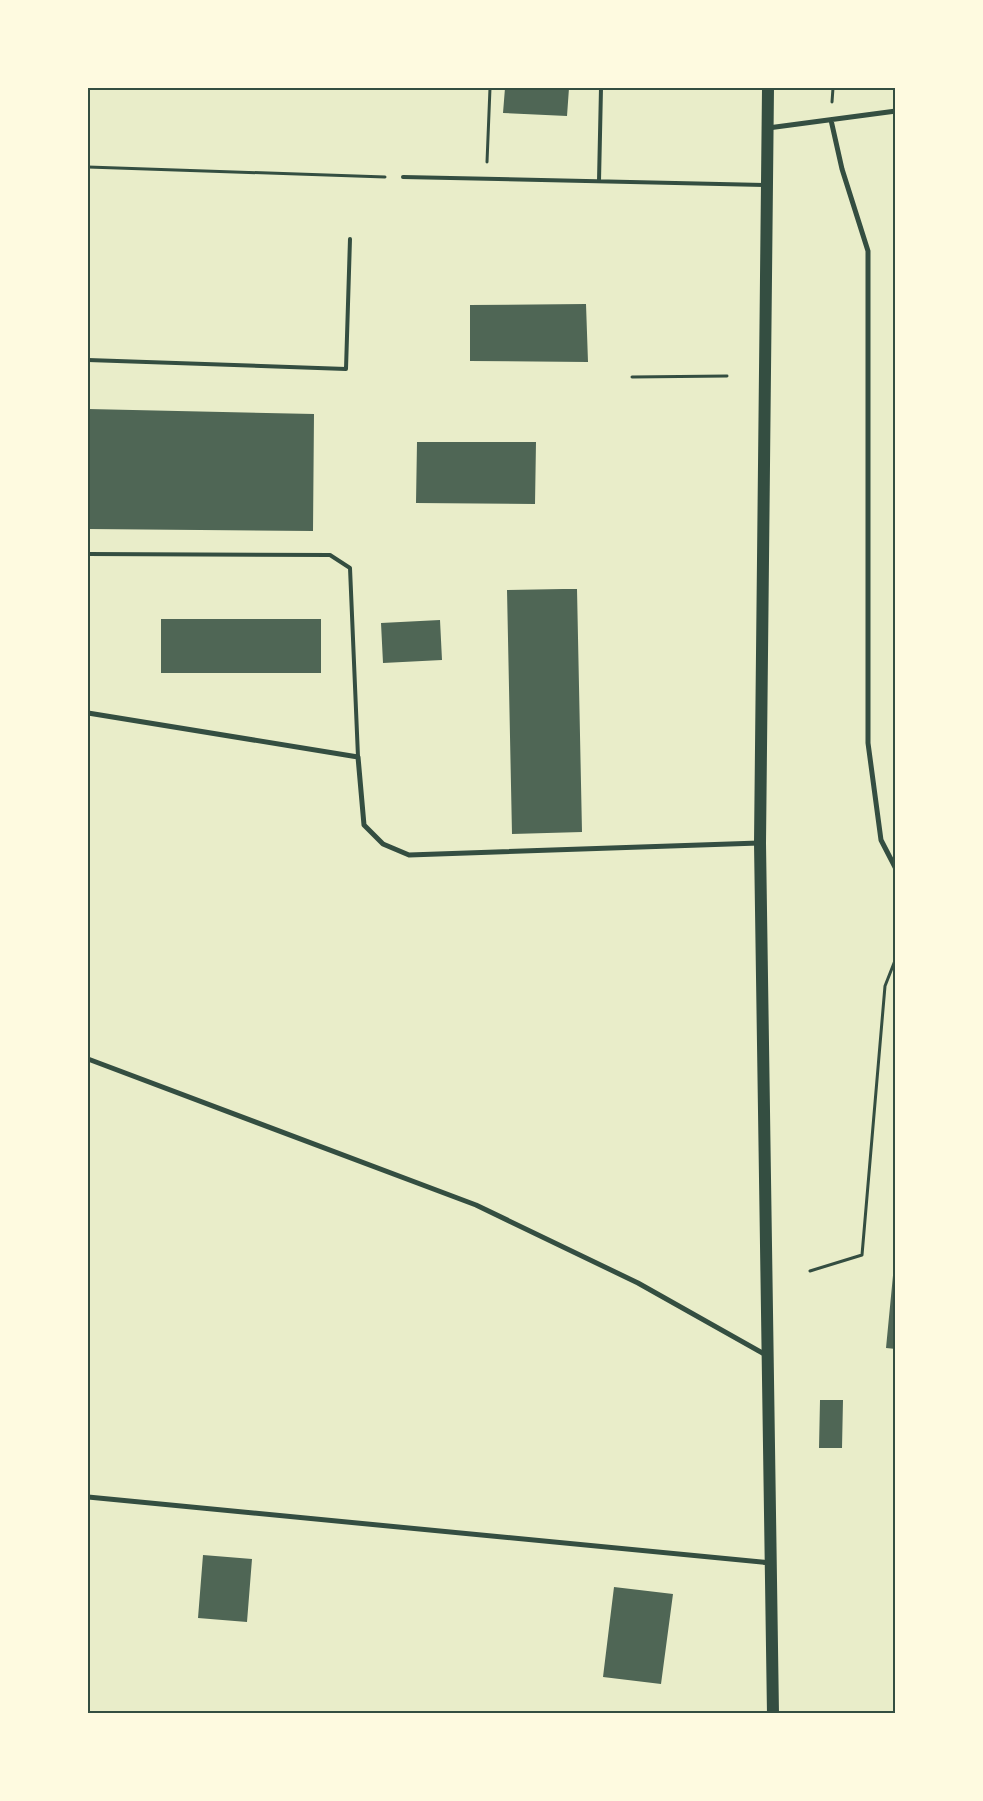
<svg xmlns="http://www.w3.org/2000/svg" width="983" height="1801" font-family="'Noto Sans',sans-serif">
  <style>
    .building { fill: #4f6655 }
    .lines { fill: none; stroke-linecap: round; stroke-linejoin: round }
    .path { stroke: #344e41; stroke-width: 3 }
    .service { stroke: #344e41; stroke-width: 4 }
    .minor { stroke: #344e41; stroke-width: 5 }
    .primary { stroke: #344e41; stroke-width: 12 }
    .neatline { fill: none; stroke: #344e41; stroke-width: 2 }
  </style>
  <rect width="100%" height="100%" fill="#e9edc9"/>
  <!-- building -->
  <path class="building" d="M505 88H569L567 116 503 113Z
    M586 304 588 362 470 361V305Z
    M88 409 314 414 313 531 88 529Z
    M417 442H536L535 504 416 503Z
    M563 589H577L582 832 512 834 507 590Z
    M161 619H321V673H161Z
    M440 620 442 660 383 663 381 623Z
    M894 1265H896V1349L886 1348Z
    M820 1400H843L842 1448H819Z
    M203 1555 252 1559 247 1622 198 1618Z
    M614 1587 673 1594 661 1684 603 1677Z"/>
  <g class="lines">
    <!-- path -->
    <path class="path" d="M832 102 833 88
      M487 162 490 88
      M88 167 385 177
      M632 377 727 376
      M810 1271 862 1255 885 986 896 958"/>
    <!-- service -->
    <path class="service" d="M403 177 765 185
      M599 181 601 88
      M88 360 346 369 350 239
      M88 554 330 555 350 568 358 757"/>
    <!-- minor -->
    <path class="minor" d="M831 120 842 169 868 251V743L881 840 896 869
      M768 128 896 111
      M88 713 358 757 364 825 383 844 409 855 759 843
      M88 1059 476 1205 638 1283 766 1355
      M88 1497 771 1563"/>
    <!-- primary -->
    <path class="primary" d="M768 88 760 843 773 1714"/>
  </g>
  <!-- border -->
  <rect width="983" height="1801" fill="none" stroke="#fefae0" stroke-width="178"/>
  <rect x="89" y="89" width="805" height="1623" class="neatline"/>
</svg>
